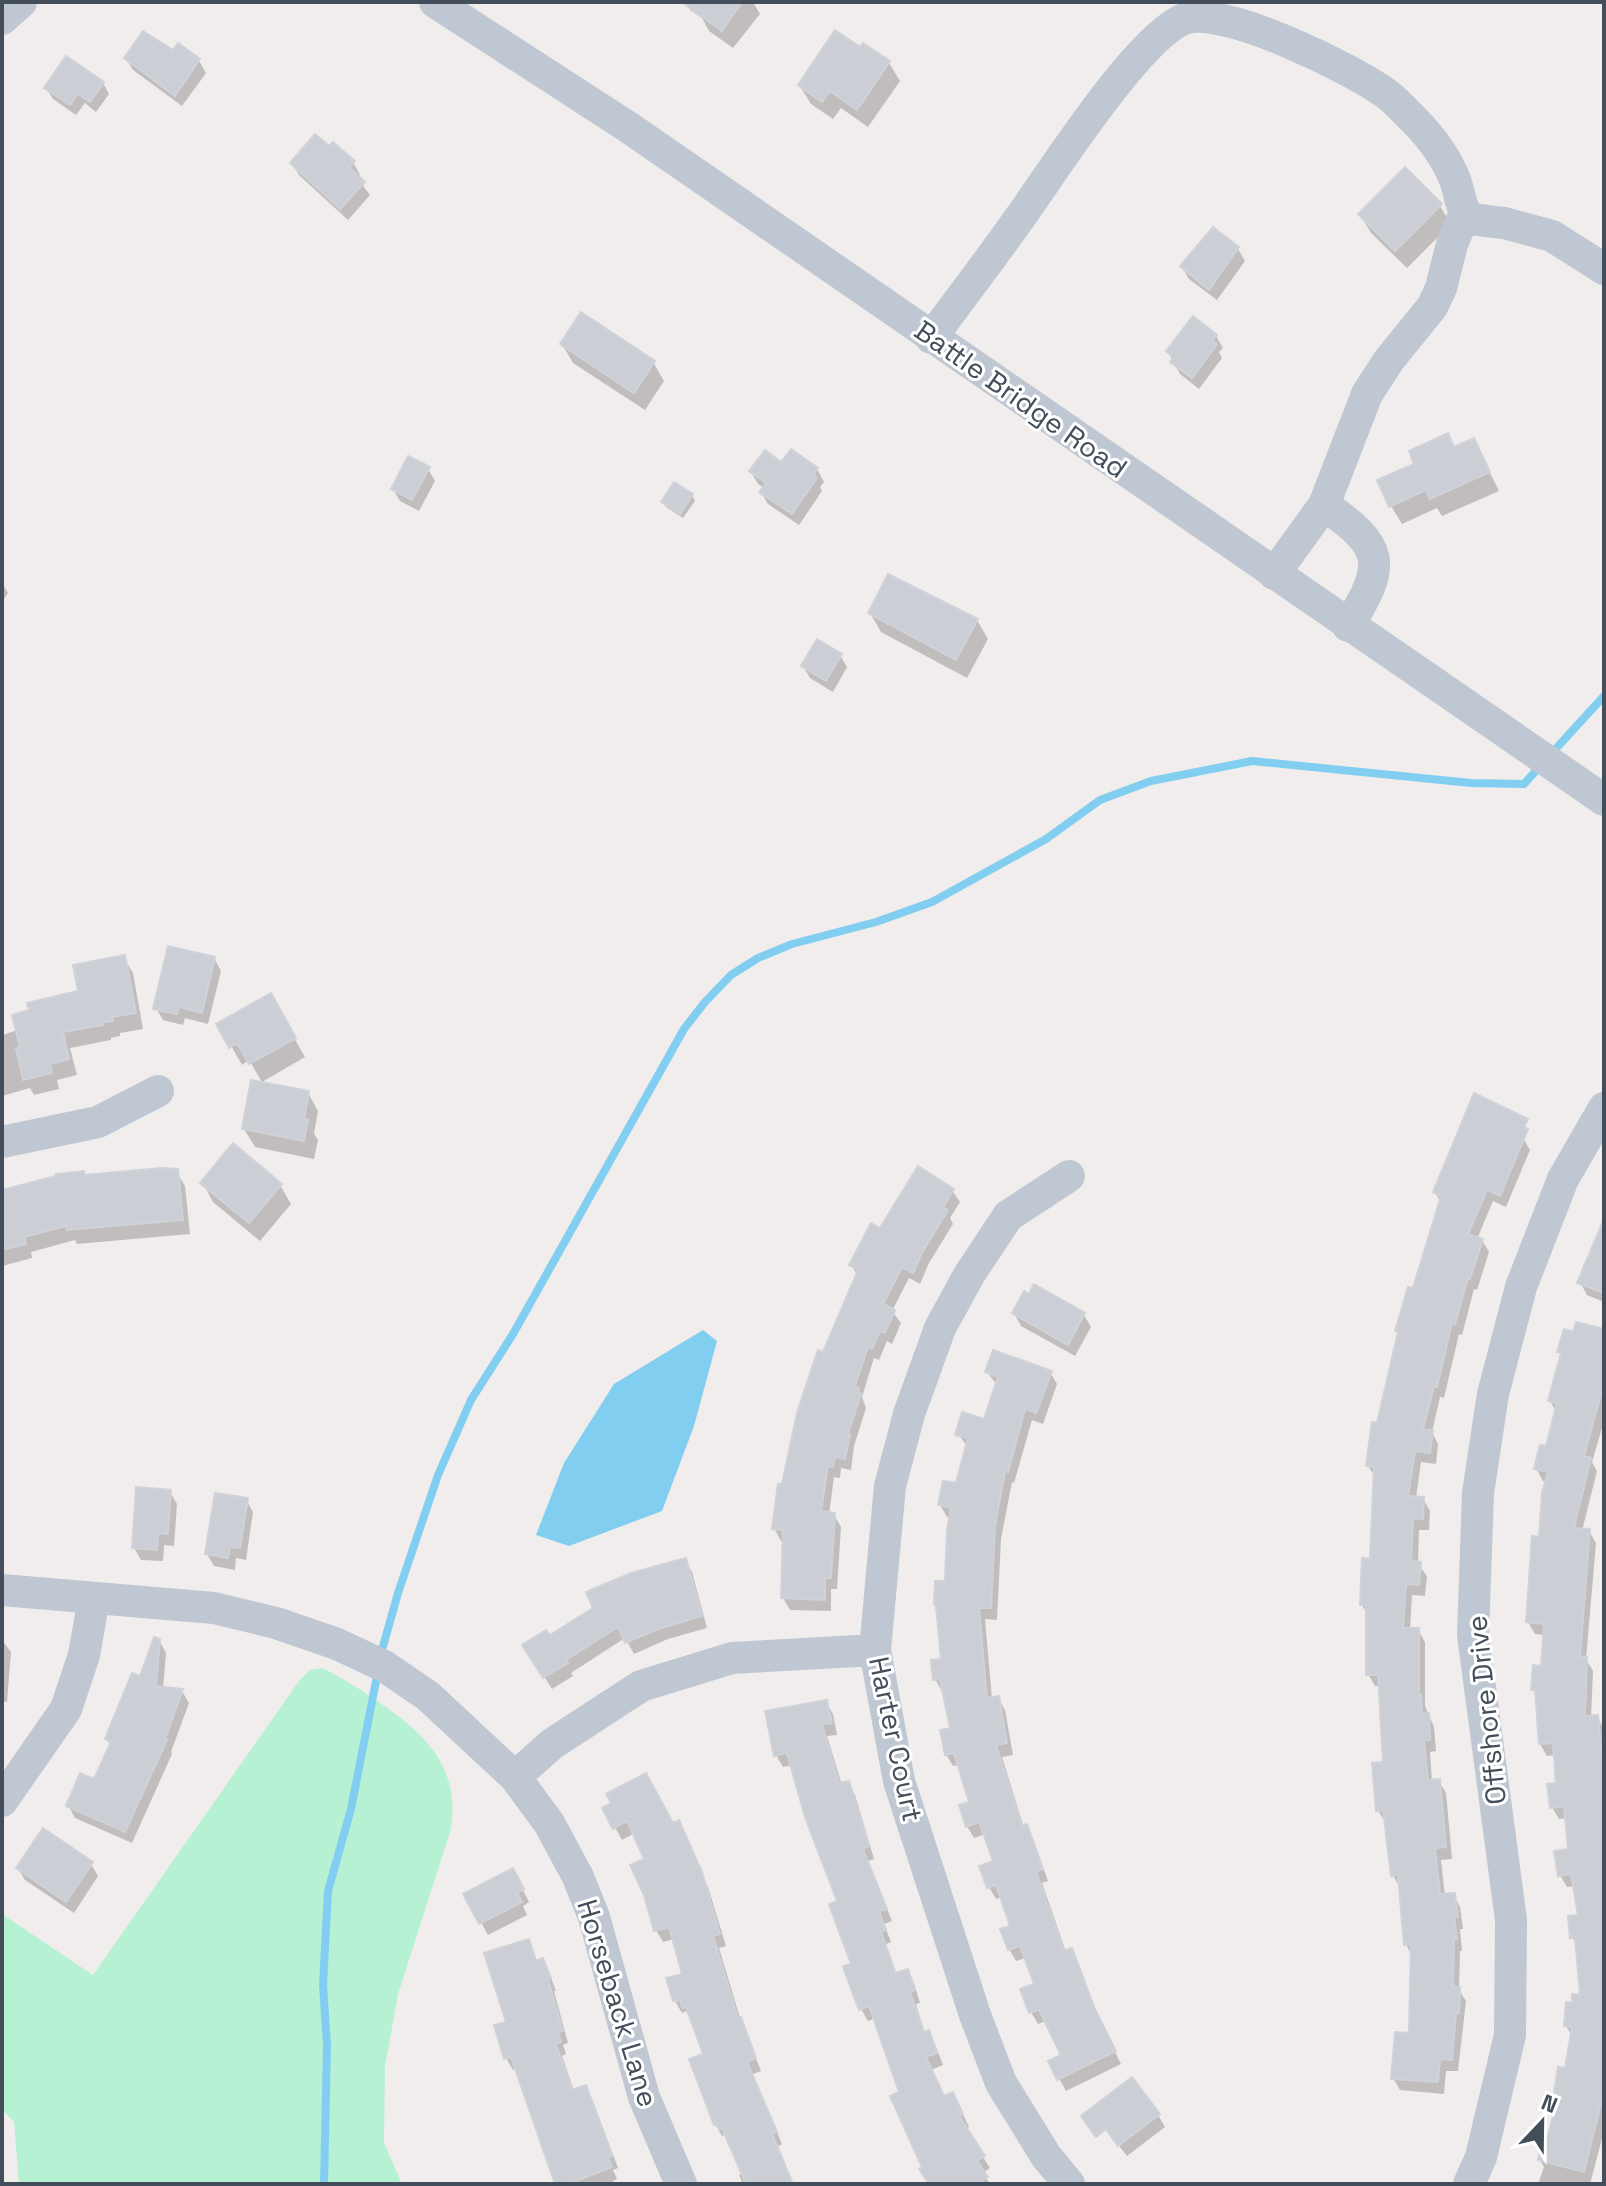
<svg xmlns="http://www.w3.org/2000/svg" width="1606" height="2186" font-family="'Space Grotesk',sans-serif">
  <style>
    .green { fill: #b7f1d3 }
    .water { fill: #81cef1 }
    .shadow { fill: #0003 }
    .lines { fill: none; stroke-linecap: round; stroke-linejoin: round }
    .stream { stroke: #81cef1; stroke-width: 8 }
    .building { fill: #cbced5; stroke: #d0d2d9; stroke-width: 2 }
    .minor { stroke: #bfc7d3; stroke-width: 32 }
    .labels { text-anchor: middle; stroke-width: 6; stroke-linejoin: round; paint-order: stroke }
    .street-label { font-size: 28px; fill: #444e5b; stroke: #fff }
  </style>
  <rect width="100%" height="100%" fill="#f0edec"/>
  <!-- green -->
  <path class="green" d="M322 1668C343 1678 361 1690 380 1703 427 1735 460 1768 451 1829L398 1994 385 2067 384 2143 402 2184H19L14 2122 2 2109V1914L93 1975 299 1681 310 1670Z"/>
  <!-- water -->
  <path class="water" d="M703 1330 717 1341 694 1426 662 1511 569 1546 536 1535 564 1463 614 1384Z"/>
  <!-- shadow -->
  <path class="shadow" d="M685 2H753L760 14 733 48 709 31 702 18 690 10Z
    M178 46 199 61 206 73 182 106 133 70 126 58 174 53Z
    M860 49 889 63 900 81 868 127 841 108 833 119 811 104 800 86Z
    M103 83 109 94 96 112 85 103 76 115 53 99 46 88Z
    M353 162 360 175 357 178 370 195 348 220 299 175 292 163Z
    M1440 206 1451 224 1407 268 1371 233 1360 214Z
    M1238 249 1245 261 1217 300 1189 279 1182 267Z
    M1216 336 1223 348 1219 352 1222 358 1199 389 1180 374 1168 352Z
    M562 344 653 362 664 381 645 410 573 363Z
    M1474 440 1499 491 1442 516 1437 508 1402 524 1391 506 1454 449Z
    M782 464 817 469 824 482 820 487 822 491 799 525 768 504 761 492 764 488 758 484 751 472Z
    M428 469 435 481 419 511 400 501 393 489Z
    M692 495 695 501 683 518 666 507 663 502Z
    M2 583 8 593 2 602Z
    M870 613 977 620 988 639 967 678 881 632Z
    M840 655 847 667 833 692 810 678 803 666Z
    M124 958 133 973 143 1029 120 1033V1036L111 1038V1040L70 1048 77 1075 57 1080 59 1089 34 1095 30 1088 2 1096V1035L18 1030 80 993Z
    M214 958 221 971 208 1024 185 1018 183 1025 163 1020 156 1008Z
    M270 996 305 1057 262 1082 249 1060 242 1065 219 1025Z
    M308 1093 318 1111 314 1134 318 1140 314 1159 255 1147 244 1129Z
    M1523 1138 1530 1150 1506 1207 1493 1201 1477 1239 1482 1240 1489 1252 1477 1290 1474 1289 1462 1335 1459 1334 1444 1398 1440 1397 1432 1432 1438 1444 1436 1464 1421 1462 1416 1498 1423 1499 1430 1511 1429 1530H1419L1418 1564 1427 1576 1425 1596 1412 1595 1410 1630H1418L1425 1642V1706L1434 1727 1436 1751 1430 1752 1432 1782 1439 1781 1446 1793 1452 1859 1441 1860 1445 1896 1454 1895 1460 1907 1463 1929H1460L1462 1951H1460L1459 1990 1466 2001 1458 2071H1446L1444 2094 1400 2090 1393 2078 1410 2036 1412 1956 1406 1944 1400 1888 1393 1875 1385 1822 1378 1810 1385 1764 1380 1686H1375L1368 1674V1615L1362 1605 1372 1561 1376 1478 1368 1466 1414 1291 1441 1203 1435 1192Z
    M176 1171 185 1186 190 1234 77 1244 75 1240 31 1252 32 1258 2 1266V1189L85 1177Z
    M203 1183 280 1185 291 1204 260 1241 213 1202Z
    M952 1190 960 1202 950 1218 953 1224 929 1263 920 1284 909 1278 892 1311 901 1323 892 1344 887 1341 879 1360 874 1358 862 1397 866 1408 854 1446 851 1470 841 1468 840 1478 834 1477 829 1514 834 1515 841 1527 837 1589H831V1611L790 1610 783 1598 784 1541H781L774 1528 783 1487 824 1354 858 1276 851 1265 881 1230Z
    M1604 1222V1302L1587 1295 1580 1282Z
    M1035 1287 1084 1315 1091 1327 1075 1356 1021 1326 1014 1313Z
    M1604 1331V1421L1592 1462 1597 1471 1582 1531H1589L1596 1543 1586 1659 1593 1671 1591 1718 1597 1717 1604 1729V2131L1590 2184H1538L1544 2167 1540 2160 1550 2137 1559 2099 1556 2093 1567 2070 1572 2036 1566 2026 1574 2005 1582 1997 1578 1947 1572 1937 1580 1916 1575 1886 1567 1887 1560 1875 1570 1851 1567 1818 1559 1819 1552 1807 1559 1785 1556 1755 1547 1756 1540 1744 1537 1696 1533 1689 1543 1668 1545 1635 1535 1634 1528 1622 1547 1482 1543 1481 1536 1468 1547 1449 1557 1413 1550 1401 1562 1357 1560 1352 1575 1334Z
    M987 1372H1050L1057 1384 1043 1424 1032 1420 1014 1483 1012 1482 1001 1539 997 1620 985 1619 992 1699 998 1698 1005 1710 1013 1755 1002 1757 1024 1828 1026 1827 1033 1839 1048 1881 1042 1883 1066 1952 1071 1950 1078 1962 1100 2021 1121 2064 1066 2091 1050 2062 1063 2056 1046 2021 1038 2024 1031 2012 1037 1985 1026 1958 1016 1961 1009 1949 1013 1927 1002 1897 996 1899 989 1887 995 1862 985 1834 974 1838 967 1826 971 1803 959 1765 953 1766 946 1754 952 1730 945 1691H942L935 1679 943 1661 952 1518 947 1517 940 1505 957 1485 968 1447 958 1434 985 1421 997 1385Z
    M170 1492 177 1504 174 1546 164 1545 163 1561 141 1560 134 1548Z
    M246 1500 253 1512 246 1560 236 1558 235 1570 214 1566 207 1554Z
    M685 1560 692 1572 707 1628 668 1639 634 1654 625 1638 571 1673 573 1676 552 1689 525 1646 549 1638Z
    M2 1640 11 1652 7 1702 2 1701Z
    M159 1640 166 1653 163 1689 182 1691 189 1703 171 1752 172 1754 132 1843 75 1818 68 1805 95 1782 111 1746 107 1739 141 1678Z
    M826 1702 833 1714 837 1735 827 1736 842 1785 848 1783 855 1795 874 1859 868 1861 892 1921 884 1924 891 1942 886 1944 897 1975 907 1971 914 1983 920 2003 916 2004 925 2034 929 2032 935 2044 943 2065 931 2070 944 2098 959 2106 969 2127 965 2129 990 2168 983 2173 990 2184H930L875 2018 868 2021 861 2009 839 1902 793 1765 783 1767 776 1755Z
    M605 1809 673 1825 685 1835 708 1887 726 1946 719 1948 740 2018 761 2071 753 2074 782 2144 777 2147 793 2184H743L739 2175 743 2173 725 2135 722 2136 715 2124 705 2055 691 2020 686 2011 682 2013 675 2001 684 1975 674 1939 663 1942 656 1930 647 1860 635 1833 622 1840Z
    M91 1864 98 1876 74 1913 25 1880 18 1868Z
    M519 1882 529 1902 523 1906 527 1915 488 1935 466 1895Z
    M528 1941 538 1962 542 1961 549 1973 556 1991H554L568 2043 563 2045 566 2054 562 2056 574 2091 585 2087 592 2099 618 2168 613 2170 617 2179 608 2184H559L517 2069 513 2070 506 2058 509 2023Z
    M1158 2115 1165 2127 1127 2156 1105 2128Z"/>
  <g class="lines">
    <!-- stream -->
    <path class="stream" d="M1551 754 1604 696
      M380 1657 398 1593 438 1475 471 1400 513 1334 684 1029 705 1002 731 975 758 958 792 944 876 922 932 902 1046 839 1100 800 1151 781 1252 761 1471 783 1524 784 1542 764
      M324 2184 327 2044 323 1985 328 1891 351 1809 378 1671"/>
  </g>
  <!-- building -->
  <path class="building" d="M682 2H742L722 31Z
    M835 30 860 47 863 43 890 61 857 110 830 91 822 102 798 85Z
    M143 31 173 50 178 43 200 59 175 96 124 58Z
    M66 56 104 82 90 102 78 94 70 105 44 88Z
    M315 134 329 146 333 142 355 161 349 167 365 182 340 209 290 163Z
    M1405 167 1442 204 1395 251 1358 214Z
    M1213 227 1239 247 1209 290 1180 266Z
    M581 312 655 361 634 393 560 344Z
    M1193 316 1217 335 1212 341 1217 344 1192 378 1170 362 1174 358 1166 351Z
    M1448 433 1454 447 1474 438 1490 472 1430 499 1426 490 1389 507 1377 480 1414 464 1409 451Z
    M791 449 818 468 813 475 817 478 792 514 759 492 766 483 749 471 765 450 781 462Z
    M408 456 430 467 412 500 391 489Z
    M674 482 693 494 680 514 661 502Z
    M888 574 978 619 956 660 868 613Z
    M817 639 842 654 826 681 801 666Z
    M168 946 215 957 202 1013 179 1007 177 1014 153 1009Z
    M125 955 136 1013 112 1017 113 1021 103 1022V1025L63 1032 69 1059 50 1064 52 1073 23 1080 16 1048 20 1047 12 1015 29 1010 27 1003 78 991 73 965Z
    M271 993 296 1038 249 1064 237 1043 229 1048 216 1024Z
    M251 1080 309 1091 304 1119H308L304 1141 242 1129Z
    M1474 1093 1528 1119 1524 1127 1528 1129 1500 1196 1487 1190 1468 1234 1483 1239 1470 1279 1468 1278 1455 1324 1452 1323 1437 1387 1434 1386 1423 1429 1433 1430 1430 1453 1415 1451 1408 1496 1424 1497 1423 1519 1413 1518 1411 1561 1421 1562 1419 1585 1406 1584 1403 1628H1419V1695H1421L1422 1714 1429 1713 1430 1740H1424L1428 1780 1440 1779 1446 1847 1435 1848 1440 1894 1455 1893 1458 1917H1454L1457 1939H1454L1453 1986 1460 1987 1459 2013H1456L1452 2060 1440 2059 1438 2082 1391 2079 1395 2032 1409 2033 1411 1944 1404 1945 1398 1875 1391 1876 1383 1810 1376 1811 1372 1763 1383 1762 1378 1675H1366V1605H1360L1362 1558 1370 1559 1374 1467 1366 1466 1372 1422 1377 1423 1398 1332 1395 1331 1408 1287 1413 1288 1441 1196 1433 1192Z
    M233 1143 282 1184 249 1223 200 1183Z
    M918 1166 954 1189 943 1207 948 1210 923 1251 913 1273 902 1267 883 1304 895 1310 885 1333 880 1331 872 1349 868 1347 855 1386 859 1388 858 1393 861 1394 848 1434 850 1435 845 1459 835 1457 833 1467 828 1466 821 1511 835 1513 831 1578H825V1600L781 1598 783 1530 772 1529 778 1484H782L797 1413 818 1350 823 1352 858 1270 849 1265 871 1223 880 1228Z
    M161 1168 178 1169 183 1220 67 1230 66 1226 24 1237 26 1244 5 1249 2 1238V1190L56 1176V1174L84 1171V1175Z
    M1604 1219V1293L1577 1283Z
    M1034 1284 1085 1313 1068 1345 1012 1313 1024 1291 1029 1294Z
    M1576 1322 1604 1329V1383L1584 1456 1591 1458 1574 1528 1590 1529 1580 1657H1587L1585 1716 1598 1715 1604 1778V2092L1584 2172 1538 2160 1544 2134 1548 2135 1559 2094 1554 2093 1558 2067 1565 2068 1572 2027 1564 2026 1566 2002 1572 2003V1994L1580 1995 1575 1937 1570 1938 1568 1916 1578 1915 1571 1874 1558 1876 1554 1851 1568 1849 1564 1806 1550 1808 1547 1784 1556 1783 1553 1743 1539 1744 1535 1690H1531L1533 1665 1541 1666 1544 1624 1526 1622 1532 1536 1539 1537 1542 1493 1548 1472 1534 1469 1540 1445 1546 1446 1557 1403 1548 1401 1561 1353 1557 1352 1564 1329 1573 1332Z
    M993 1350 1052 1371 1036 1413 1025 1409 1008 1472 1005 1471 995 1526 991 1608H979L987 1698 999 1696 1007 1743 996 1745 1022 1826 1027 1824 1043 1869 1036 1871 1064 1951 1072 1948 1094 2007 1116 2051 1057 2080 1048 2061 1061 2055 1039 2010 1029 2013 1020 1989 1034 1984 1020 1946 1008 1950 1000 1929 1010 1926 996 1885 987 1888 979 1866 993 1861 979 1822 966 1827 959 1805 969 1802 954 1753 945 1755 940 1730 950 1728 940 1679 933 1680 931 1660 941 1659 936 1606 934 1605 935 1581H945L947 1530 951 1508 938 1505 943 1481 956 1483 968 1438 955 1435 962 1412 984 1419 998 1377 985 1372Z
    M136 1487 171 1490 168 1534 158 1533 157 1550 132 1548Z
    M215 1493 248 1498 240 1548 230 1547 228 1558 205 1554Z
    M686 1558 702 1616 661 1628 625 1643 618 1627 566 1660 568 1663 543 1678 522 1645 546 1630 550 1635 593 1608 586 1592 631 1573Z
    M154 1637 160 1639 156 1686 183 1689 165 1739 167 1740 125 1832 66 1806 80 1773 94 1779 111 1742 105 1739 132 1673 140 1676Z
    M827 1700 832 1723 822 1724 839 1783 849 1781 869 1846 863 1849 887 1909 879 1911 886 1930 881 1932 895 1973 908 1969 915 1990 910 1992 924 2032 929 2030 937 2053 926 2057 944 2096 953 2092 963 2114 959 2116 985 2156 977 2161 988 2177 976 2184H929L919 2169 922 2167 890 2096 899 2092 869 2006 859 2010 844 1970 843 1966 851 1964 829 1904 837 1901 805 1817 787 1753 774 1756 765 1711Z
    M646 1773 673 1823 679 1820 702 1872 720 1934 713 1936 738 2018 741 2017 756 2058 747 2062 777 2132 772 2134 793 2184H746L722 2128 719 2129 717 2124 714 2125 689 2059 703 2054 686 2007 682 2008 680 2000 673 2001 666 1978 682 1974 669 1927 654 1931 644 1895 630 1865 644 1859 627 1821 613 1829 602 1808 611 1803 606 1794Z
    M43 1828 93 1862 66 1902 16 1868Z
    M513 1868 524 1889 517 1893 522 1902 479 1924 463 1894Z
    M529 1939 536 1961 543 1958 551 1978 548 1979 563 2031 558 2032 561 2042 556 2044 572 2090 586 2085 612 2156 608 2157 612 2167 569 2184H555L511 2057 504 2059 494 2025 506 2022 484 1953Z
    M1132 2077 1160 2114 1118 2146 1106 2129 1096 2137 1081 2116Z"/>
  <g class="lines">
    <!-- minor -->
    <path class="minor" d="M435 2 628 127 1604 800
      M2 19 21 2
      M931 338C961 298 992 257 1021 216 1052 173 1141 32 1187 18 1227 7 1355 70 1388 95 1397 102 1406 112 1414 120 1431 137 1446 157 1455 180 1460 193 1460 208 1470 219L1504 223 1552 236 1604 269
      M1324 505C1385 547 1387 564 1348 626
      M1274 574 1324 505 1367 394 1389 360 1432 307 1441 288 1452 244 1465 213
      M2 1142 98 1122 158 1091
      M1069 1176 1008 1216 969 1275 940 1328 909 1414 890 1486 875 1650 899 1781 975 2015 1001 2083 1046 2156 1069 2184
      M2 1590 214 1608 276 1623 337 1644 384 1666 428 1696 515 1777 549 1823 578 1877 594 1917 644 2097 681 2184
      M515 1777 552 1744 641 1686 732 1658 875 1650
      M2 1801 66 1709 84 1655 94 1598
      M1469 2184 1481 2157 1510 2035 1511 1920 1473 1635 1478 1493 1493 1394 1521 1287 1563 1179 1604 1108"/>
  </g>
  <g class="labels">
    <!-- street labels -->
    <g class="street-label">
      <text transform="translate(1021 399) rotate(35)" y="10">Battle Bridge Road</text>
      <text transform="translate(1486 1710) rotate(-96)" y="10">Offshore Drive</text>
      <text transform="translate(896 1739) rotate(78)" y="10">Harter Court</text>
      <text transform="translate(618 2003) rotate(73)" y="10">Horseback Lane</text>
    </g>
  </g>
  <!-- border -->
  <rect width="1606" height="2186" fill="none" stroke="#444e5b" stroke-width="8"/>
  <!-- north arrow -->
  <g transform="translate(1542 2122) rotate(22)" stroke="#ffffff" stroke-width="6" paint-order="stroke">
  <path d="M0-6L14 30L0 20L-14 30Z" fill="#444e5b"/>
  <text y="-12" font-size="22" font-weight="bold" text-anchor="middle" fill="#444e5b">N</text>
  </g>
</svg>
